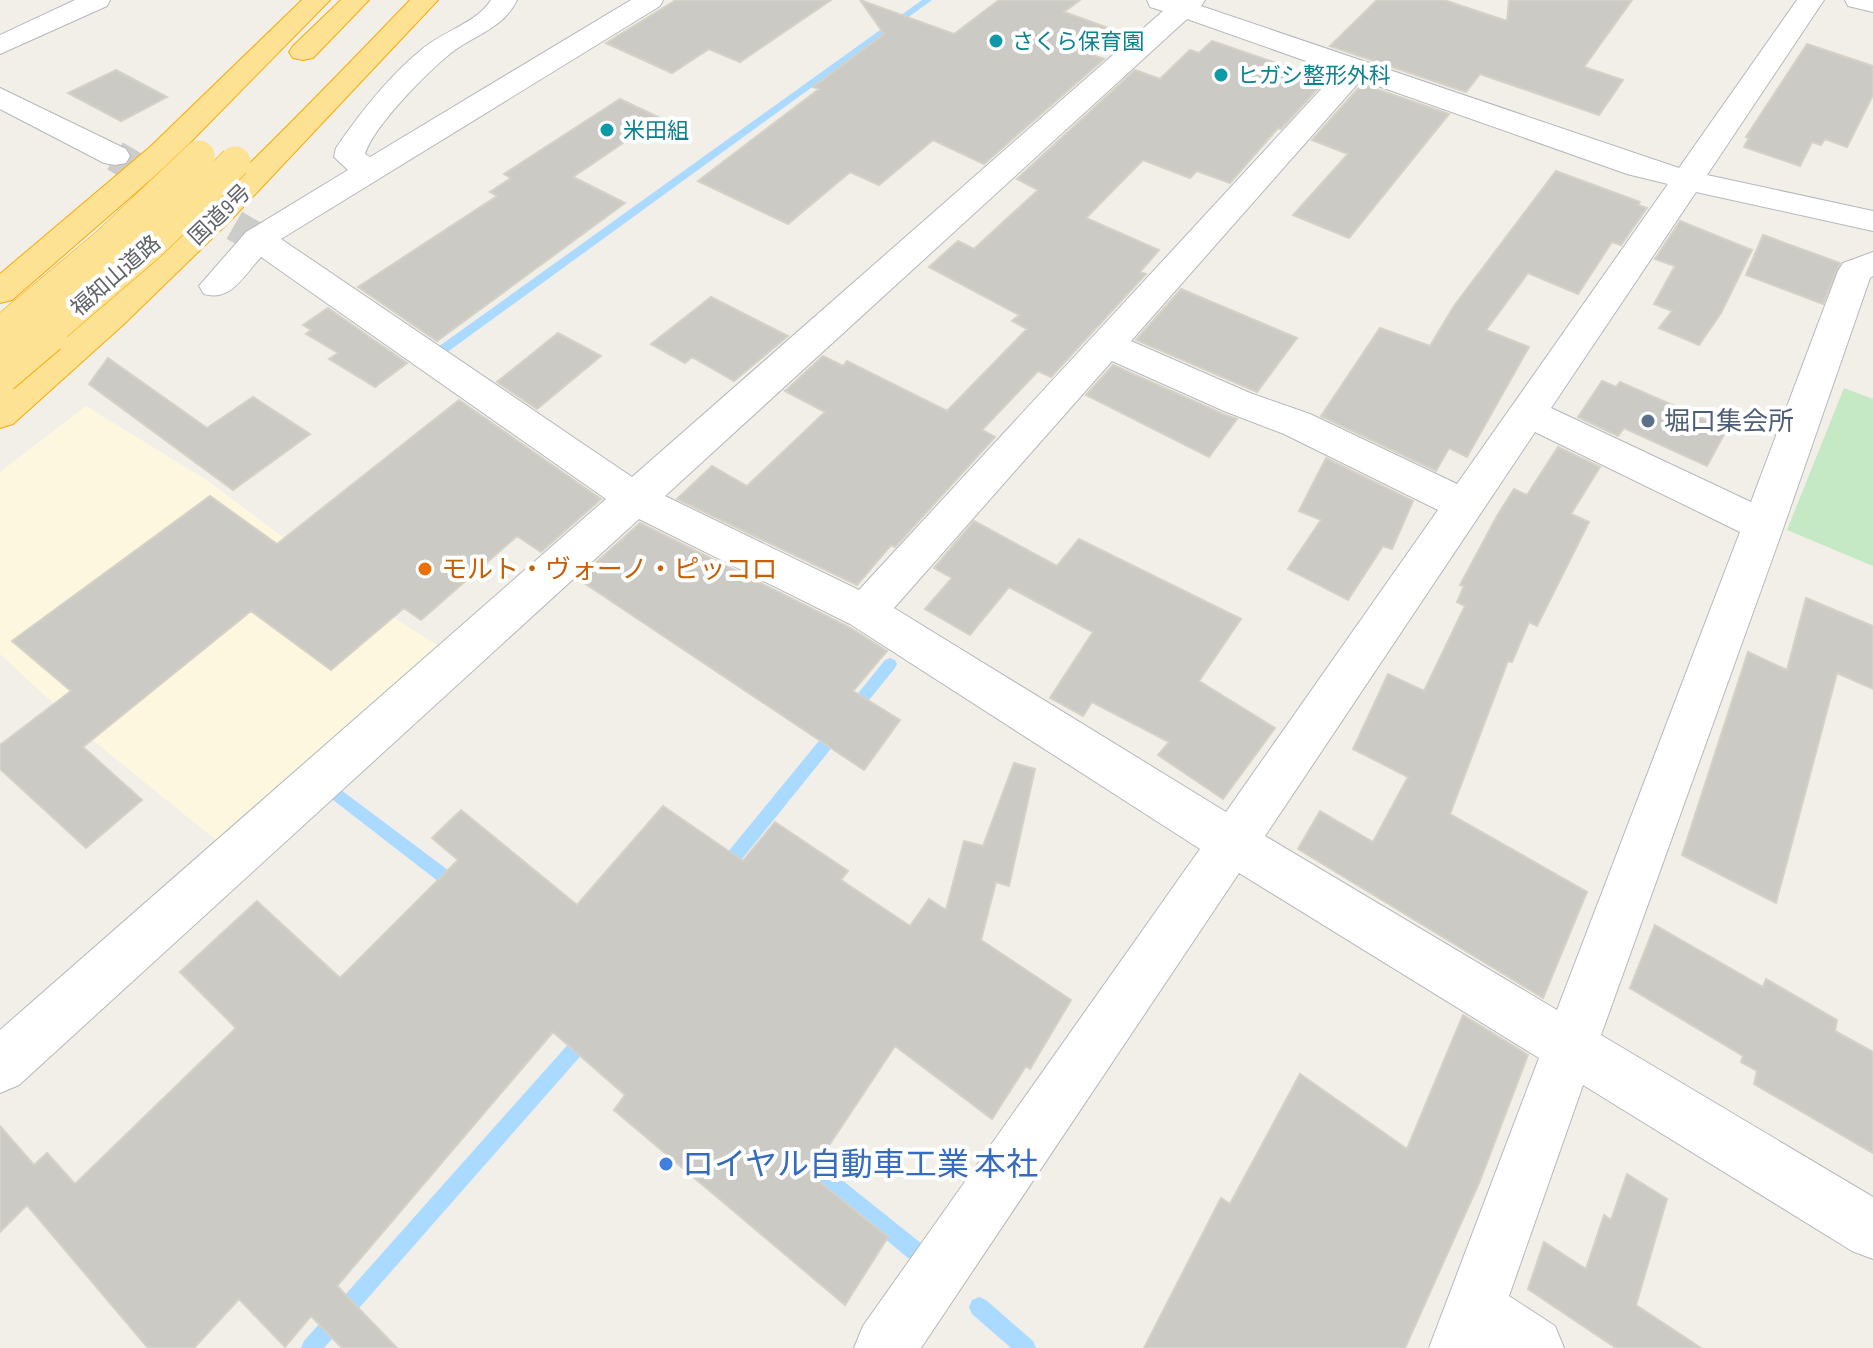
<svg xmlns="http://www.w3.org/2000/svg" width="1873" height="1348" font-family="'Sofia Sans Condensed','Noto Sans JP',sans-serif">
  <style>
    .commercial { fill: #fef7e0 }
    .green { fill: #c5e8c5 }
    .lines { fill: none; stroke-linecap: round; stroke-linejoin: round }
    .stream { fill: #aadaff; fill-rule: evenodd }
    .building { fill: #cccac5; stroke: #d6d1c6; stroke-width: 2 }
    .minor-tunnel { stroke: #ccccc8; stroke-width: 31; stroke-dasharray: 31 15; stroke-linecap: butt }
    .minor-casing { stroke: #b5b8bc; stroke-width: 2 }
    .highway-casing { stroke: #f9ab00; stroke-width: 2 }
    .minor { fill: #fff; fill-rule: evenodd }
    .highway { fill: #fde293; fill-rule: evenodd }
    .highway-bridge-far1-casing { stroke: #f9ab00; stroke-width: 32; stroke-linecap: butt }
    .highway-bridge-casing { stroke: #f9ab00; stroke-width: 43; stroke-linecap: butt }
    .highway-bridge-far1 { stroke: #fde293; stroke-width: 31 }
    .highway-bridge { stroke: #fde293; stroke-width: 41 }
    .culture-dot { fill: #0f9aa8; stroke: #fff; stroke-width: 3 }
    .service-dot { fill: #5c6f8a; stroke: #fff; stroke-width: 3 }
    .food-dot { fill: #e8710a; stroke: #fff; stroke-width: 3 }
    .shop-dot { fill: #3f7fe0; stroke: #fff; stroke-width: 3 }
    .labels { text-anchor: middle; stroke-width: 8; stroke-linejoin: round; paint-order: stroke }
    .far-culture-label { font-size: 22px; fill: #0d838f; stroke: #fff; text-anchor: start }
    .far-street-label { font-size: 22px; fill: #5f6368; stroke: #fff }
    .service-label { font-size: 26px; fill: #4e5e75; stroke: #fff; text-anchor: start }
    .food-label { font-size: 26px; fill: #c56008; stroke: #fff; text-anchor: start }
    .near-shop-label { font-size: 32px; fill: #366cbe; stroke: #fff; text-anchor: start }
  </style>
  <rect width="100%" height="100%" fill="#f1efe8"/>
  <!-- commercial -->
  <path class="commercial" d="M86 406 208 481 375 606 437 645 216 840 95 742 0 654V472Z"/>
  <!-- green -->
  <path class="green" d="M1844 388 1873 399V566L1787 530Z"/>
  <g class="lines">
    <!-- stream -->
    <path class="stream" d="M922 0H932L446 353H438V347Z
      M890 658 895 660 897 664 895 668 857 715 852 717 847 715 845 711 847 707 885 660Z
      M837 724 842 725 844 730 842 735 730 874 724 876 718 874 716 869 718 864 832 725Z
      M333 784 464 882 466 887 464 892 458 895 452 892 328 796 326 791 328 786Z
      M586 1029 592 1031 594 1037 592 1043 324 1348H301L304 1341 580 1031Z
      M801 1149 807 1152 922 1244 924 1251 922 1258 915 1260 908 1258 795 1164 792 1158 795 1152Z
      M979 1297 986 1300 1033 1341 1036 1348H1011L972 1314 969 1307 972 1300Z"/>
  </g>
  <!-- building -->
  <path class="building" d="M676 0H831L740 62 709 49 672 73 606 43Z
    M860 0 954 34 999 0H1080L1064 12 1106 27 1078 50 1104 59 984 164 933 140 879 185 850 172 788 224 698 181 819 89 813 87 884 34Z
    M1377 0H1444L1507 21 1509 0H1632L1584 67 1623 80 1599 115 1480 74 1466 92 1330 46Z
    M1212 41 1303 72 1310 66 1332 73 1281 129 1278 128 1230 183 1197 171 1190 178 1143 160 1086 218 1159 250 1140 272 1146 274 1051 377 1038 371 982 430 995 437 895 547 891 545 857 585 677 499 712 466 747 486 825 412 785 391 823 356 843 366 847 361 947 411 1027 329 1012 321 1019 315 929 267 958 241 974 249 1038 190 1017 179 1135 70 1160 79 1190 50 1199 53Z
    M1807 44 1873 66V95L1847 147 1825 139 1821 145 1812 142 1800 166 1744 147 1749 138 1746 137Z
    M116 70 167 97 121 121 68 93Z
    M1362 84 1449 114 1349 238 1293 215 1348 154 1312 140Z
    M620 99 660 118 573 177 625 203 437 341 358 287 497 196 490 192 511 178 504 174Z
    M1556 171 1640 202 1638 205 1647 208 1621 245 1612 242 1578 294 1528 273 1486 330 1529 347 1467 457 1449 448 1436 471 1321 416 1380 328 1430 346 1454 306Z
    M1680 221 1752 250 1721 313 1699 345 1659 328 1672 311 1654 304 1675 266 1655 259Z
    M1763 235 1840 263 1823 304 1746 275Z
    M1181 289 1297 338 1257 392 1136 340Z
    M711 297 788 336 734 381 692 357 685 363 651 344Z
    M328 308 407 363 375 387 329 359 338 353 306 334 311 330 303 325Z
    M558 333 601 356 537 409 497 382Z
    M108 358 207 428 253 397 310 434 233 490 89 384Z
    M1113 365 1223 414 1237 419 1209 457 1086 395Z
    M1602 381 1616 387 1620 382 1727 429 1707 466 1624 428 1618 436 1578 417Z
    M459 400 601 499 541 552 517 536 421 620 404 608 331 670 251 611 83 747 142 800 86 848 0 769V745L71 691 12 641 210 496 277 544Z
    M1558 447 1600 467 1571 514 1589 522 1537 626 1529 622 1512 662 1508 661 1450 814 1587 892 1543 998 1298 849 1320 811 1373 842 1408 777 1353 749 1388 674 1424 691 1465 606 1457 602 1464 586 1460 585 1497 516 1514 489 1527 495Z
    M1326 458 1413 501 1392 549 1383 546 1348 600 1288 569 1321 520 1299 511Z
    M974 521 1057 566 1079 539 1241 619 1199 681 1275 728 1223 799 1158 755 1169 742 1092 702 1083 716 1050 698 1093 632 1009 587 970 635 925 609 952 578 934 568Z
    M640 523 849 627 887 651 853 691 900 720 864 770 578 579Z
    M1806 598 1873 626V689L1837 673 1776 903 1682 855 1748 652 1787 670Z
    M1014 763 1035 769 1009 886 996 882 981 940 1071 1000 1030 1069 1026 1066 992 1119 895 1046 810 1174 888 1237 845 1305 614 1110 625 1095 553 1032 337 1286 397 1348H342L311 1316 285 1347 239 1299 194 1348H148L27 1205 0 1232V1126L34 1165 47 1153 75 1184 236 1028 180 972 257 901 340 978 458 860 432 838 461 810 577 905 663 806 743 861 775 822 848 871 841 880 910 926 929 899 946 910 964 841 983 846Z
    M1655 925 1763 987 1766 979 1837 1020 1835 1031 1873 1052V1153L1754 1084 1757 1071 1741 1062 1743 1056 1630 988Z
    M1463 1015 1528 1055 1479 1183 1405 1348H1144L1221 1198 1230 1204 1300 1074 1407 1149Z
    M1627 1174 1667 1199 1636 1305 1701 1348H1616L1528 1289 1544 1242 1586 1269 1604 1215 1611 1220Z"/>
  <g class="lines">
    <!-- minor-tunnel -->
    <path class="minor-tunnel" d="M115 156 258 239"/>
    <!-- minor casing -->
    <g class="minor-casing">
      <path id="minor" d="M75 0H110L107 6 0 54V35Z
        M491 0H517C504 27 478 34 455 50 431 68 374 125 365 154L370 157 631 0H663L660 6 281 239 632 477 1163 11 1150 7 1147 0H1205L1201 6 1679 168 1797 0H1824L1707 175 1873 211V231L1696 192 1551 408 1751 502 1838 271 1843 263 1873 252V276L1870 278 1784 526 1601 1035 1873 1197V1259L1852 1251 1583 1085 1509 1296 1555 1326 1564 1348H1429L1539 1058 1239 873 921 1348H854L863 1326 1200 849 850 624 639 519 19 1085 0 1093V1030L606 499 261 257C244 275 231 302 204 294L199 286 246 232 348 170 334 157 336 148C360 113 388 77 421 50 441 32 477 23 491 0ZM1187 19 1337 72 859 590 665 496ZM1361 80 1627 174 1668 184 1457 484 1310 414 1250 393 1131 341ZM1112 361 1224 411 1284 434 1438 510 1226 812 894 608ZM1535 432 1740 532 1557 1010 1265 836Z
        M1845 0H1873V12L1848 6Z
        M0 88 126 149 130 156 126 163 115 165 104 163 0 109Z"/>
    </g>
    <!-- highway casing -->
    <g class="highway-casing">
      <path id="highway" d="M302 0H330L172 161 12 300 0 303V274L150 147Z
        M341 0H369L313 58 303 60 293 58 289 52 293 46Z
        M410 0H438L230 221 124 324 13 424 0 428V393C145 271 279 137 410 0Z"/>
    </g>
    <!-- minor -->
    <use href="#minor" class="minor"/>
    <!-- highway -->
    <use href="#highway" class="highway"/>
    <!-- highway-bridge-far1 casing -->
    <g class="highway-bridge-far1-casing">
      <path id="highway-bridge-far1" d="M0 333 105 245 199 156
        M45 335 151 244 235 162"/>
    </g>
    <!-- highway-bridge casing -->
    <g class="highway-bridge-casing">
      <path id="highway-bridge" d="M0 373 47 333"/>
    </g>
    <!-- highway-bridge-far1 -->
    <use href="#highway-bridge-far1" class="highway-bridge-far1"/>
    <!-- highway-bridge -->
    <use href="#highway-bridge" class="highway-bridge"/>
  </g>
  <!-- markers -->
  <g class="culture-dot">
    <circle cx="996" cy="41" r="8"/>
    <circle cx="1221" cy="75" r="8"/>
    <circle cx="607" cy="130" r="8"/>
  </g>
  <circle class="service-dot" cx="1648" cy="421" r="8"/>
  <circle class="food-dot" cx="425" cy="569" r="8"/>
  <circle class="shop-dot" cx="666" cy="1164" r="8"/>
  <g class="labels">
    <!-- far-culture labels -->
    <g class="far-culture-label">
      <text x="1012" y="49">さくら保育園</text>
      <text x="1237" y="83">ヒガシ整形外科</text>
      <text x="623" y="138">米田組</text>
    </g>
    <!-- far-street labels -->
    <g class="far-street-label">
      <text transform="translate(219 214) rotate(-44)" y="8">国道9号</text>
      <text transform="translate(115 275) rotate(-41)" y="8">福知山道路</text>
    </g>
    <!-- service labels -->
    <g class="service-label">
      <text x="1664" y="430">堀口集会所</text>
    </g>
    <!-- food labels -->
    <g class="food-label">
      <text x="441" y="578">モルト・ヴォーノ・ピッコロ</text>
    </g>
    <!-- near-shop labels -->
    <g class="near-shop-label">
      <text x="682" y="1175">ロイヤル自動車工業 本社</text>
    </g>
  </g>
</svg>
